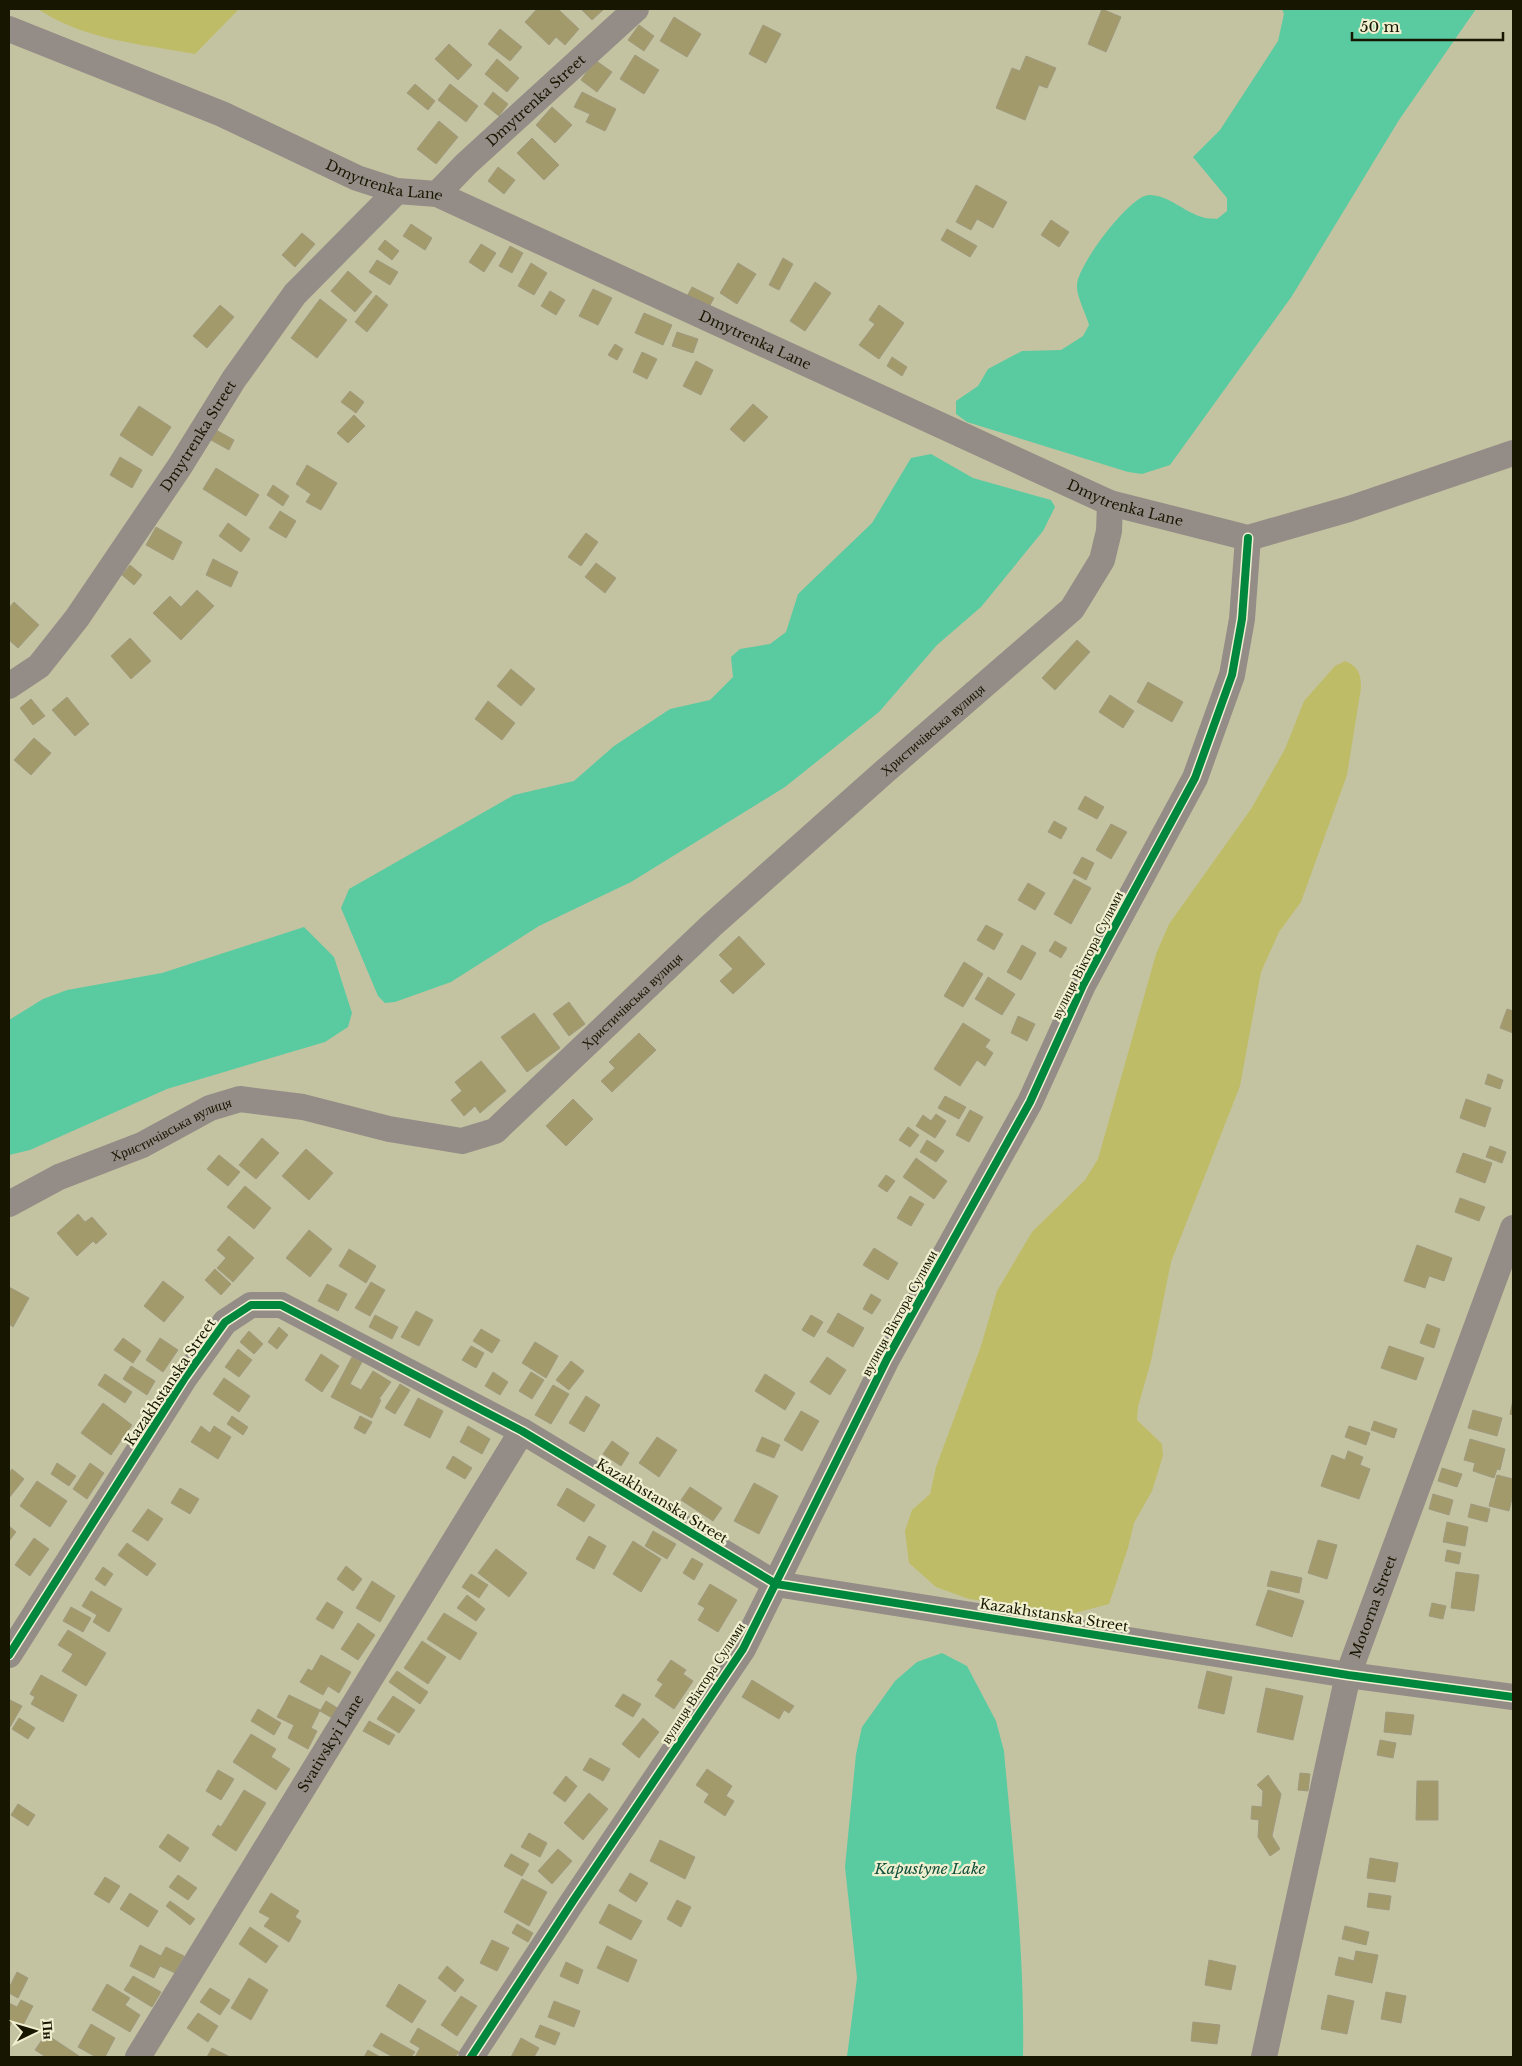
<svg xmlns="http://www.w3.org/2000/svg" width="1522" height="2066" font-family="'Libre Baskerville',serif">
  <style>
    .green { fill: #bfbc68 }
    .water { fill: #5acba0 }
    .building { fill: #a39a6c; stroke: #9f997f }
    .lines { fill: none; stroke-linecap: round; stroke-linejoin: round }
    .minor { stroke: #948d87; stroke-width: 26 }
    .cycleway-casing { stroke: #f0f0d1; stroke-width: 11 }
    .cycleway { stroke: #00873e; stroke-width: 8 }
    .labels { text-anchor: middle; stroke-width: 4.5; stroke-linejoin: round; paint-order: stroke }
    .street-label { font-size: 14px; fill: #171600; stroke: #f0f0d1 }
    .water-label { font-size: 15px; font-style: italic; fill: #12513d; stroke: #f0f0d1 }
  </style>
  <rect width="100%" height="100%" fill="#c4c3a1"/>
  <!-- green -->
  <path class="green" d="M38 9H239L195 54C141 44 84 40 38 9Z
    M1345 661C1359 667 1361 674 1361 688L1347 775 1301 902 1279 932 1261 972 1240 1086 1171 1262 1151 1361 1138 1407 1137 1420 1162 1444 1163 1456 1152 1491 1134 1523 1128 1548 1109 1604 1075 1613 969 1599 936 1587 909 1563 905 1531 912 1510 930 1494 936 1467 981 1346 997 1291 1032 1232 1085 1180 1098 1159 1156 954 1169 924 1251 809 1285 749 1304 701 1335 666Z"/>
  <!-- water -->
  <path class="water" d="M1282 9H1476L1399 120 1292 296 1170 465 1142 474 1128 472 967 422 956 414V401L978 386 988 369 1022 351 1061 350 1083 336 1089 325C1086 314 1076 295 1077 285 1077 266 1130 195 1149 195 1169 195 1184 212 1202 217 1206 219 1212 218 1217 219L1227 211V198L1193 157 1220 130 1278 41 1284 14Z
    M931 454 973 478 1051 500 1055 507 1043 531 981 607 937 645 879 712 785 787 631 882 539 926 451 982 395 1002 385 1003 378 996 341 908 349 889 514 795 574 781 614 746 670 709 710 700 733 677 731 657 740 649 770 644 786 632 798 594 872 523 911 458Z
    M304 927 334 957 352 1013 348 1027 325 1042 167 1089 30 1150 9 1155V1020L43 999 67 990 162 973Z
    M942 1653 967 1666 996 1721 1004 1751C1013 1853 1025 1955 1023 2057H847L857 1978 845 1867 856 1754 862 1727 895 1681 917 1662Z"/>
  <!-- building -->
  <path class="building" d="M537 9H558L579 29 565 45 556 37 549 45 525 22Z
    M581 9H604L592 20Z
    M1102 9 1121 17 1106 52 1088 44Z
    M674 17 701 34 687 57 660 41Z
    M639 25 654 36 644 51 628 40Z
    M763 25 781 34 766 63 749 54Z
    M500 29 522 47 510 61 488 44Z
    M449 44 472 65 458 80 435 59Z
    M635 55 659 70 644 94 620 79Z
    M1026 56 1056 68 1047 88 1039 85 1025 120 996 108 1012 68 1020 71Z
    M497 59 519 78 507 92 485 74Z
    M595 60 612 72 597 92 581 80Z
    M415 84 435 101 428 110 407 93Z
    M450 84 478 106 466 122 438 100Z
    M493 92 508 104 499 116 484 104Z
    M582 92 616 109 605 131 586 122 590 114 574 107Z
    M552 107 572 125 555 143 536 125Z
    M439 121 458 137 436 164 417 149Z
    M532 138 559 165 544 180 517 153Z
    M498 167 515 180 504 194 488 181Z
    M976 185 1007 202 993 228 977 219 971 230 956 222Z
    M1051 220 1069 232 1059 247 1041 235Z
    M411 224 432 238 425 250 403 236Z
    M947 229 977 246 970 257 941 240Z
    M302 233 315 244 295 267 282 255Z
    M385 240 399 251 392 260 378 249Z
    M481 244 496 253 484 272 469 262Z
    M510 246 523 253 512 273 499 266Z
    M783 258 793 264 779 290 769 285Z
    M377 260 398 272 390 285 369 272Z
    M531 263 547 273 534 295 518 286Z
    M738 263 756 274 737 304 720 293Z
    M348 271 372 292 355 312 331 291Z
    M815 282 831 293 805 331 790 321Z
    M692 287 714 298 708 309 686 298Z
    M593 289 612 298 598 325 579 316Z
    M550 291 565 300 556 315 541 306Z
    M376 295 388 305 367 332 355 322Z
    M320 299 347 320 317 358 291 338Z
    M220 305 234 317 207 348 193 336Z
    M879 305 904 323 879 359 859 345 875 324 869 320Z
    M644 313 672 325 663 345 635 333Z
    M677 332 698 339 693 353 672 346Z
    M615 344 623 349 617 360 608 355Z
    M642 352 657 359 647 379 633 372Z
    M892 357 907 367 902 376 887 366Z
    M696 361 713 370 701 395 683 386Z
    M350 391 364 402 356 413 341 402Z
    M753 404 768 417 744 442 730 429Z
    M139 406 171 427 152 456 120 435Z
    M354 415 365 426 348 443 337 433Z
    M216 430 234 440 229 450 211 440Z
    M120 457 142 470 132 488 110 475Z
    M307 465 337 483 321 510 306 502 311 494 296 484Z
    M216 468 259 495 246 516 203 489Z
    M273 485 289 496 283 506 267 495Z
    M280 511 296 521 286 538 269 528Z
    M228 523 250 539 241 552 219 536Z
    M156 527 182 542 173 560 146 545Z
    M586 533 598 542 581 566 568 557Z
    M213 559 238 572 231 587 206 575Z
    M596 563 616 578 605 593 585 577Z
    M130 565 142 575 134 585 122 575Z
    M197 590 214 606 181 640 153 613 170 596 181 607Z
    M14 602 39 625 18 648 9 640V608Z
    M130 638 151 661 131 679 111 656Z
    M1077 640 1090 652 1055 690 1042 678Z
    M511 669 535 689 521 706 497 686Z
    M1148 682 1183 702 1172 722 1137 702Z
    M1110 695 1134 711 1123 728 1099 712Z
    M67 697 89 724 75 736 52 710Z
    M31 699 45 716 33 725 20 708Z
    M488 701 515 723 502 740 475 719Z
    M34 738 51 753 31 775 14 760Z
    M1085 796 1104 807 1097 819 1078 809Z
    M1054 821 1067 828 1061 839 1048 832Z
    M1111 824 1127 832 1111 859 1096 850Z
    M1082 857 1094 863 1086 880 1073 873Z
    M1074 879 1091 888 1071 924 1054 914Z
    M1028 883 1045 893 1035 910 1018 900Z
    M986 925 1003 934 994 950 977 940Z
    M739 936 765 964 733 994 720 981 733 969 719 955Z
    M1055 941 1067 948 1061 958 1049 951Z
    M1022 945 1036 953 1021 980 1007 972Z
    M964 962 983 974 963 1007 944 996Z
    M988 977 1015 994 1002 1015 975 999Z
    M569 1002 585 1024 569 1036 553 1014Z
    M1507 1009 1513 1011V1033L1500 1028Z
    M534 1013 560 1048 527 1072 501 1037Z
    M1018 1016 1035 1024 1027 1041 1011 1033Z
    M963 1023 990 1040 985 1047 993 1053 985 1066 977 1060 960 1086 934 1069Z
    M639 1033 656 1050 612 1092 601 1081 615 1068 609 1062Z
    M481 1061 506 1091 480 1113 475 1106 464 1116 451 1100 462 1091 455 1082Z
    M1488 1074 1503 1080 1500 1089 1485 1084Z
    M945 1096 966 1107 959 1119 938 1108Z
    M573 1099 593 1119 566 1146 546 1126Z
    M1466 1099 1491 1108 1485 1127 1460 1118Z
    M970 1110 983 1117 969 1142 956 1135Z
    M936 1114 946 1121 935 1138 916 1126 923 1115 931 1121Z
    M908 1127 919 1135 910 1147 899 1140Z
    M262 1138 279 1153 256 1179 239 1165Z
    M927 1140 944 1151 936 1162 920 1152Z
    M1490 1146 1506 1152 1502 1163 1486 1157Z
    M306 1149 333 1173 309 1200 282 1176Z
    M1463 1153 1492 1163 1485 1183 1456 1172Z
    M219 1155 240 1172 228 1186 207 1169Z
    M916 1158 947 1181 934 1199 903 1177Z
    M886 1175 895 1181 887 1192 878 1186Z
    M245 1186 271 1208 254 1229 227 1207Z
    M910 1196 924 1204 911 1226 897 1218Z
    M1460 1198 1485 1207 1479 1221 1455 1212Z
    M78 1214 85 1222 92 1217 107 1234 96 1244 93 1241 77 1256 57 1233Z
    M309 1230 332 1249 310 1277 286 1258Z
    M229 1236 254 1258 233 1282 217 1268 226 1258 217 1250Z
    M1417 1245 1452 1258 1444 1281 1429 1276 1425 1288 1404 1281Z
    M874 1248 898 1263 888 1280 863 1265Z
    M349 1249 376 1266 366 1283 339 1266Z
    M215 1269 231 1284 221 1295 205 1280Z
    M163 1281 184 1297 164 1322 144 1306Z
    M371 1282 385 1290 370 1316 355 1308Z
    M327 1284 347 1294 338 1311 318 1301Z
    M9 1287 29 1298 13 1327 9 1324Z
    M871 1294 881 1300 872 1314 863 1309Z
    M416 1311 433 1320 419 1346 401 1337Z
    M838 1313 864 1328 853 1347 827 1332Z
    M375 1315 398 1327 392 1339 369 1327Z
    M811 1315 823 1322 814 1337 802 1330Z
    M1427 1324 1440 1329 1434 1348 1420 1343Z
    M279 1327 288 1335 277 1349 268 1342Z
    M481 1329 500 1340 492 1353 473 1341Z
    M249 1331 263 1344 254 1354 240 1342Z
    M123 1338 141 1351 133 1363 114 1350Z
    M160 1338 178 1350 163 1372 146 1360Z
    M535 1342 558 1356 546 1378 522 1363Z
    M471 1346 484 1353 476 1368 462 1360Z
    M1389 1346 1424 1358 1416 1380 1381 1368Z
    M238 1349 252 1360 239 1377 225 1367Z
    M321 1354 339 1366 322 1392 305 1380Z
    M352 1357 362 1362 350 1384 361 1390 373 1371 391 1382 379 1399 381 1400 372 1418 331 1397Z
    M827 1357 846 1370 830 1395 810 1382Z
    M571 1361 584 1371 569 1390 556 1380Z
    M131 1366 155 1381 147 1395 123 1379Z
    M493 1372 508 1382 500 1395 485 1386Z
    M531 1372 544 1380 532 1399 519 1391Z
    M105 1374 132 1392 125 1403 98 1385Z
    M765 1374 795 1393 785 1410 755 1391Z
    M224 1378 250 1396 239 1412 213 1394Z
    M400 1384 410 1390 395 1414 385 1408Z
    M553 1385 569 1394 551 1424 535 1415Z
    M586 1396 600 1405 584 1432 569 1423Z
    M418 1398 443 1411 430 1438 404 1425Z
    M1513 1400V1415L1510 1414Z
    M103 1403 132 1425 111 1455 81 1433Z
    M1473 1410 1502 1418 1497 1436 1468 1428Z
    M801 1411 819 1421 802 1451 784 1440Z
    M232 1416 248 1427 243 1435 227 1424Z
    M360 1416 372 1422 365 1434 354 1428Z
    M1374 1421 1397 1429 1394 1438 1371 1430Z
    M201 1426 210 1433 214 1426 231 1437 218 1459 191 1442Z
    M468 1426 490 1439 482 1454 460 1442Z
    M1349 1426 1370 1433 1366 1445 1345 1437Z
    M657 1437 677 1450 659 1477 639 1463Z
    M762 1437 780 1445 774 1458 756 1451Z
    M1470 1439 1505 1449 1500 1470 1497 1469 1494 1478 1473 1471 1475 1463 1464 1460Z
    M612 1441 629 1453 621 1466 603 1454Z
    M1348 1451 1363 1457 1360 1465 1370 1469 1359 1499 1321 1486 1332 1455 1345 1460Z
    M453 1456 472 1468 465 1479 446 1468Z
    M57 1463 76 1476 69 1486 51 1474Z
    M90 1463 104 1473 87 1499 73 1489Z
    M1442 1468 1462 1474 1457 1487 1438 1481Z
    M12 1469 24 1479 9 1498V1473Z
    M1497 1475 1513 1479V1494L1509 1511 1489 1506Z
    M37 1481 67 1501 50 1527 20 1506Z
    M754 1483 778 1496 759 1534 734 1521Z
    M690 1487 722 1508 713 1521 681 1500Z
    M180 1488 199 1499 190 1514 171 1503Z
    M567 1488 595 1505 584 1522 557 1505Z
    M1433 1494 1453 1500 1449 1515 1429 1509Z
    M1471 1504 1490 1509 1487 1522 1468 1517Z
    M148 1509 163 1519 148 1541 132 1531Z
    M1447 1522 1468 1527 1465 1546 1443 1542Z
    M9 1526 16 1532 9 1541Z
    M653 1531 676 1544 667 1559 645 1546Z
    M589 1536 606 1546 594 1569 576 1559Z
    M34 1538 49 1549 30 1576 15 1565Z
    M1318 1540 1337 1545 1327 1579 1308 1573Z
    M633 1541 661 1559 641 1592 613 1574Z
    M127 1543 156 1564 147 1576 118 1555Z
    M496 1549 527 1573 509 1597 478 1573Z
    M1447 1550 1461 1553 1459 1564 1445 1561Z
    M692 1558 703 1564 694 1580 683 1573Z
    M346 1566 362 1579 353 1591 337 1579Z
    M103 1567 113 1574 105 1586 95 1579Z
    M1271 1571 1302 1578 1299 1593 1267 1586Z
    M1456 1572 1479 1575 1474 1611 1451 1608Z
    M471 1574 488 1585 479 1598 462 1587Z
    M372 1581 395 1596 380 1622 356 1608Z
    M710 1584 737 1600 718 1632 698 1620 705 1608 698 1604Z
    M1268 1590 1304 1601 1292 1637 1256 1625Z
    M91 1591 122 1609 109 1632 93 1622 97 1615 82 1606Z
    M467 1595 485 1609 476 1621 457 1608Z
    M327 1602 343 1612 333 1629 316 1619Z
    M1432 1603 1446 1606 1443 1619 1429 1616Z
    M71 1607 91 1618 83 1632 63 1621Z
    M444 1613 477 1633 460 1660 427 1639Z
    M358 1623 375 1635 358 1660 341 1649Z
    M68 1630 106 1653 86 1686 62 1671 73 1654 58 1645Z
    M422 1641 446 1657 428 1684 404 1668Z
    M321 1655 351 1672 339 1693 328 1686 323 1695 300 1682 308 1669 312 1671Z
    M671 1660 686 1670 683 1674 693 1681 674 1709 655 1696 663 1684 657 1680Z
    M397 1671 428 1692 420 1704 389 1682Z
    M1207 1671 1232 1677 1224 1714 1198 1708Z
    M41 1675 77 1695 63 1722 31 1704 35 1697 30 1694Z
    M752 1680 794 1706 789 1713 784 1710 779 1719 742 1697Z
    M1266 1688 1303 1696 1293 1740 1257 1732Z
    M623 1694 641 1704 633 1717 615 1706Z
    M289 1695 320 1710 311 1728 317 1731 308 1749 288 1738 294 1725 277 1717Z
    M393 1696 415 1710 399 1733 377 1719Z
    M10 1700 22 1706 10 1727 9 1702Z
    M326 1701 339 1709 334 1719 320 1711Z
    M258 1709 281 1723 274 1735 251 1721Z
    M1386 1712 1414 1715 1411 1735 1384 1732Z
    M19 1718 35 1728 28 1739 12 1729Z
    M643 1718 659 1732 639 1758 622 1744Z
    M369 1721 395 1735 389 1745 363 1731Z
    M251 1734 276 1749 271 1757 290 1769 276 1790 233 1762Z
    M1380 1740 1396 1743 1393 1758 1377 1755Z
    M590 1758 610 1769 603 1781 583 1770Z
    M707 1769 732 1786 726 1796 734 1801 725 1816 704 1802 709 1794 696 1785Z
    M218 1770 234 1779 221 1800 206 1791Z
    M1300 1773 1310 1774 1308 1791 1298 1790Z
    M1268 1775 1281 1794 1272 1836 1280 1849 1270 1856 1258 1837 1259 1820 1251 1819 1252 1806 1262 1807 1263 1791 1257 1785Z
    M566 1776 577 1786 565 1802 553 1793Z
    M1417 1781H1438V1820H1416Z
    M244 1790 266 1803 236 1851 212 1835 218 1825 221 1827Z
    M589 1793 608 1809 583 1840 564 1823Z
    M18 1804 35 1815 28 1826 11 1815Z
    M529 1833 547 1843 540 1857 521 1847Z
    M168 1834 189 1848 180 1862 159 1847Z
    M660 1840 695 1857 685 1879 650 1861Z
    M558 1849 572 1861 552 1884 538 1871Z
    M511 1854 529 1864 522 1876 504 1866Z
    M1370 1858 1398 1863 1395 1882 1367 1878Z
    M630 1873 648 1883 636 1902 619 1891Z
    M178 1875 197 1888 188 1900 169 1887Z
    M105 1877 120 1886 109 1903 94 1894Z
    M522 1879 547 1892 529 1926 504 1912Z
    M130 1893 158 1911 148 1927 120 1909Z
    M271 1893 299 1911 295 1917 301 1921 289 1942 264 1926 270 1918 259 1912Z
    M1369 1893 1391 1896 1389 1910 1367 1907Z
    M677 1900 691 1907 681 1927 667 1919Z
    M170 1901 195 1919 190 1925 166 1906Z
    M609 1904 642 1921 631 1940 599 1923Z
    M517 1924 533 1933 528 1942 512 1933Z
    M1345 1926 1369 1932 1366 1945 1342 1939Z
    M250 1927 278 1946 266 1963 239 1944Z
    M492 1940 509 1948 497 1971 480 1963Z
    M140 1945 161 1956 166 1947 184 1956 175 1973 160 1966 154 1978 130 1966Z
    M607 1946 637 1960 628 1982 597 1968Z
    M1356 1951 1378 1955 1372 1983 1335 1975 1339 1957 1354 1961Z
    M1209 1960 1236 1966 1231 1990 1205 1985Z
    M566 1962 583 1970 578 1984 560 1976Z
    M447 1966 464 1980 455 1992 438 1978Z
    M17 1972 28 1978 18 1998 9 1993V1988Z
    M133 1976 161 1992 152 2007 124 1990Z
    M249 1978 268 1990 251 2020 231 2008Z
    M107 1984 130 1998 125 2005 140 2015 130 2032 92 2010Z
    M399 1984 426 2001 412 2023 386 2006Z
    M210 1988 230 2000 220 2015 200 2002Z
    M1386 1992 1406 1996 1401 2023 1381 2019Z
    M1328 1995 1354 2001 1347 2034 1321 2029Z
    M461 1996 477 2006 457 2036 441 2025Z
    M21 2000 33 2006 22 2027 12 2022 9 2028V2003L17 2007Z
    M554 2001 580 2011 574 2027 548 2017Z
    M198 2013 218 2026 208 2042 187 2028Z
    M1193 2022 1220 2025 1217 2044 1191 2041Z
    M91 2024 115 2038 105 2057H96L78 2047Z
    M540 2025 560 2033 555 2045 535 2037Z
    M418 2028 459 2052 455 2057H415L420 2048 410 2042Z
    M381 2033 415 2052 411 2057H393L373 2046Z
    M46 2034 79 2056 78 2057H46L35 2050Z
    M521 2038 539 2048 534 2057H511Z
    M212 2048 230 2057H207Z
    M368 2050 380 2057H364Z"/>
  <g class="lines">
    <!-- minor -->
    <g class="minor">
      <path id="s1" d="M9 29 222 114 357 178 397 191 437 194 1110 503 1248 538 1349 509 1513 453"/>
      <path id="s2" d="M437 194 466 164 636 9"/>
      <path id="s3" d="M9 686 39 666 77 618 180 466 234 379 295 294 397 191"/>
      <path id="s4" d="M9 1204 59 1177 142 1145 210 1108 240 1099 303 1107 389 1129 462 1141 495 1131 712 925 884 772 1072 609 1102 560 1109 531 1110 503"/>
      <path d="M9 1655 184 1379 225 1322 251 1305H281L522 1431 776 1584 1348 1675 1513 1697"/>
      <path id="s5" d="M138 2057 522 1431"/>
      <path d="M471 2057 573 1901 743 1649 887 1359 1030 1102 1083 985 1195 778 1232 675 1242 619 1248 538"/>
      <path id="s6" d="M1264 2057 1348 1675 1513 1228"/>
    </g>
    <!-- cycleway casing -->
    <g class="cycleway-casing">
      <path id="cycleway" d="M9 1655 184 1379 225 1322 251 1305H281L522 1431 776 1584 1348 1675 1513 1697
        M471 2057 573 1901 743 1649 887 1359 1030 1102 1083 985 1195 778 1232 675 1242 619 1248 538"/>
    </g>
    <!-- cycleway -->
    <use href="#cycleway" class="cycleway"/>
  </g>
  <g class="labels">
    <!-- street labels -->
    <g class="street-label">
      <text dy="5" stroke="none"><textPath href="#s2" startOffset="136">Dmytrenka Street</textPath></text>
      <text dy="5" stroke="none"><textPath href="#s1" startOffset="406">Dmytrenka Lane</textPath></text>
      <text dy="5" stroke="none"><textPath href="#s1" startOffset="811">Dmytrenka Lane</textPath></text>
      <text dy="5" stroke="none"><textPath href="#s3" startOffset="316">Dmytrenka Street</textPath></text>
      <text dy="5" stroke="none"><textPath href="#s1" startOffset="1216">Dmytrenka Lane</textPath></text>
      <text dy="5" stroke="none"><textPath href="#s4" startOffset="1109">Христичівська вулиця</textPath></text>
      <text transform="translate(1087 955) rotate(-63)" y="5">вулиця Віктора Сулими</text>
      <text dy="5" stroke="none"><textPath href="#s4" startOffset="704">Христичівська вулиця</textPath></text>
      <text dy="5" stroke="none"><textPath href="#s4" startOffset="179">Христичівська вулиця</textPath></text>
      <text transform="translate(899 1313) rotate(-61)" y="5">вулиця Віктора Сулими</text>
      <text transform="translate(170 1382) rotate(-56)" y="5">Kazakhstanska Street</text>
      <text transform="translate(662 1501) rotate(31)" y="5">Kazakhstanska Street</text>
      <text dy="5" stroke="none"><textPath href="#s6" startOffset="464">Motorna Street</textPath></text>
      <text transform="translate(1054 1615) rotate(9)" y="5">Kazakhstanska Street</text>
      <text transform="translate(703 1683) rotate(-57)" y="5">вулиця Віктора Сулими</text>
      <text dy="5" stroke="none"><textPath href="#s5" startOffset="368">Svativskyi Lane</textPath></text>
    </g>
    <!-- water labels -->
    <g class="water-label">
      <text x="930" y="1874">Kapustyne Lake</text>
    </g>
  </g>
  <!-- border -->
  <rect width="1522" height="2066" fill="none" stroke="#171600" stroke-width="20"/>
  <!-- north arrow -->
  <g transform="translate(35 2031) rotate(85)" stroke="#f0f0d1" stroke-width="4" paint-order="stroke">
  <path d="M0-4L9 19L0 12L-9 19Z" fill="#171600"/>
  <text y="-8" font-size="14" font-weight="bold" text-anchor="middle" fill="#171600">Пн</text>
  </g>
  <!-- scale -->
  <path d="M1352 32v8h151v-8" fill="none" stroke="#171600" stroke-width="2.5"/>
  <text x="1360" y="32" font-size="15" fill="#171600" stroke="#f0f0d1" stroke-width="4" paint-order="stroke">50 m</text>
</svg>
